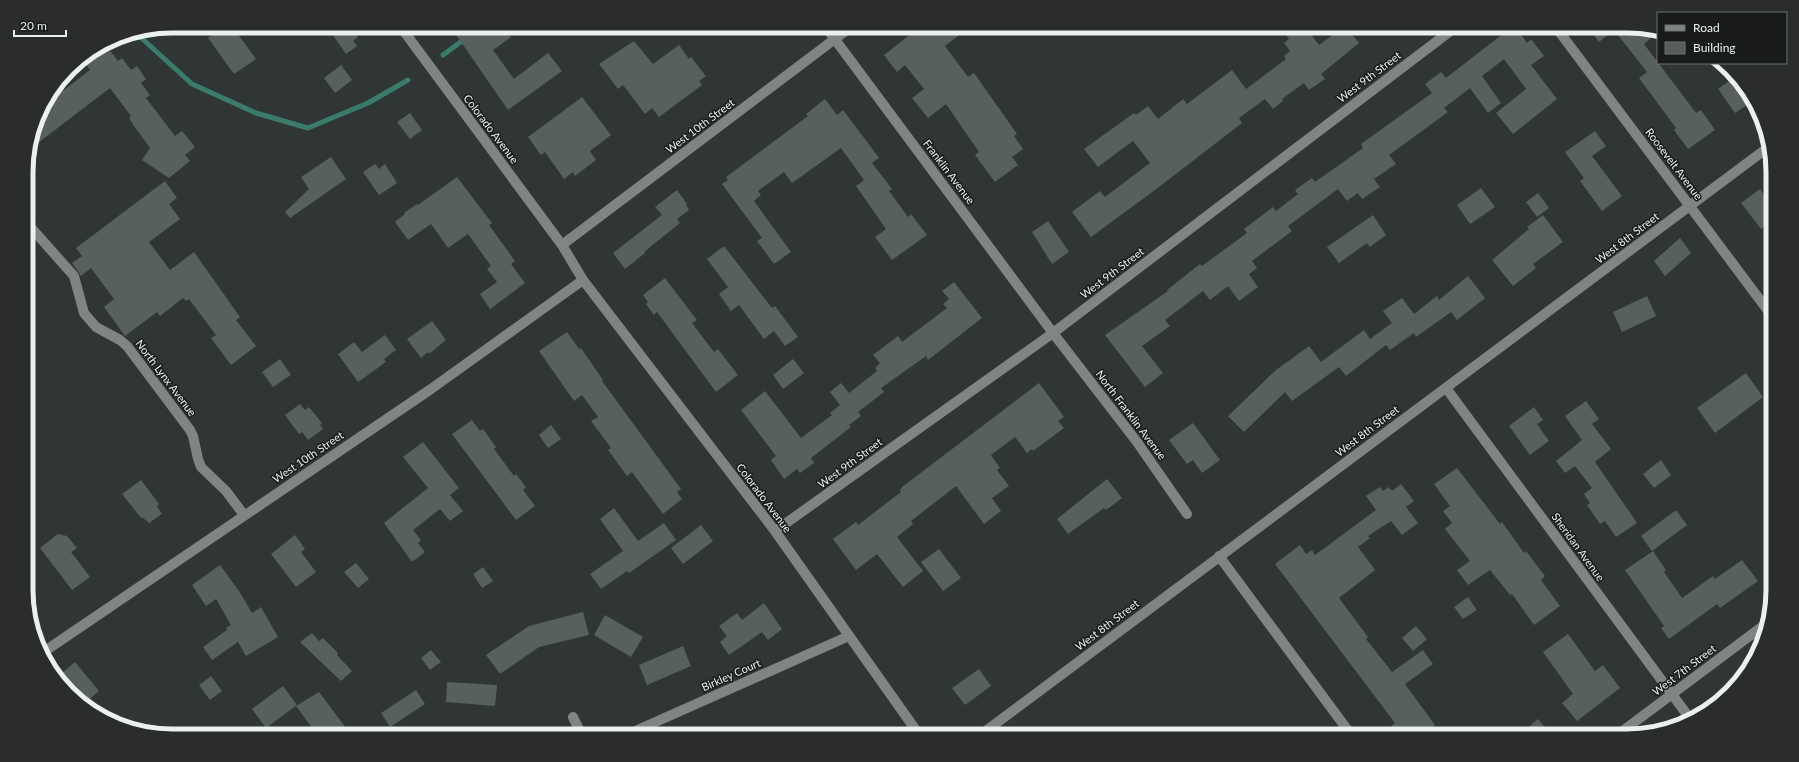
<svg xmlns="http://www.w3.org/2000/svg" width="1799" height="762" font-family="Lato,sans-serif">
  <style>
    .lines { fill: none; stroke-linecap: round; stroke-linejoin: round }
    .stream { stroke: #3b7b6c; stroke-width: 5 }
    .building { fill: #58605e }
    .minor { stroke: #808483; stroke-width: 10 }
    .labels { text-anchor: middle; stroke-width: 3; stroke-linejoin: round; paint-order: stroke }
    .street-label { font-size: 11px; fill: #ecf0ef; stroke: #191c1b }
    .rim { fill: none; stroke: #ecf0ef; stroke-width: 5 }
  </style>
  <rect width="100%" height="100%" fill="#2f3634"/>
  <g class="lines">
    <!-- stream -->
    <path class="stream" d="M136 33 192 84 256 113 308 128 368 103 408 80
      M443 55 466 38"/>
  </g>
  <!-- building -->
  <path class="building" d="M224 26H232L256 59 234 74 208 38Z
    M337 26H350L358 37 353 41 357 46 346 54 330 31Z
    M450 26H503L511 37 493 50 514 79 548 53 562 71 508 110Z
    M921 26H971L945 46 968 77 974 73 1017 134 1014 136 1023 149 1012 157 1018 165 995 182 975 155 979 152 946 104 928 118 912 98 924 89 905 65 897 72 884 55Z
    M1279 26H1305L1319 45 1345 26 1359 43 1321 74 1325 79 1309 90 1304 83 1282 99 1283 101 1273 109 1265 99 1239 118 1242 123 1155 190 1091 237 1072 212 1100 191 1105 197 1150 163 1133 141 1098 167 1084 149 1134 113 1136 115 1148 106 1158 119 1183 99 1187 104 1232 70 1246 89 1286 59 1284 56 1290 51 1284 43 1289 39Z
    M1513 26H1515L1527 43 1531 39 1544 56 1531 65 1557 99 1513 134 1496 113 1526 89 1504 59 1482 76 1501 103 1488 113 1470 88 1444 108 1448 112 1389 155 1396 164 1374 179 1380 187 1362 199 1358 193 1347 201 1338 189 1288 226 1292 231 1252 261 1257 268 1249 274 1258 287 1239 301 1228 286 1210 300 1203 291 1165 320 1170 326 1142 346 1163 373 1145 387 1105 335 1168 291 1167 290 1200 264 1202 266 1247 233 1244 229 1273 207 1276 211 1298 194 1295 190 1312 178 1315 182 1363 148 1361 144 1432 93 1425 84 1441 72 1446 78Z
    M1587 26H1627L1658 32 1644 44 1696 113 1701 110 1715 130 1688 149 1674 130 1676 128 1639 78 1647 72 1614 30 1599 42Z
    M634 41 653 64 679 45 689 59 691 57 706 76 699 81 702 85 659 117 652 108 645 114 623 85 618 89 599 64Z
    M105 44 118 61 122 58 131 70 137 66 146 79 141 83 150 95 146 98 175 136 182 131 195 147 185 155 190 161 169 178 142 160 150 148 134 126 129 118 131 116 110 88 30 149 41 107 52 93 55 97 90 70 82 59Z
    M341 65 352 80 335 93 324 78Z
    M1735 77 1753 101 1735 113 1718 89Z
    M582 97 611 135 590 151 596 160 575 176 573 172 564 179 545 152 541 155 528 137Z
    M825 99 837 115 843 110 862 135 879 158 872 163 892 189 889 191 908 217 911 214 927 235 892 260 875 237 886 229 856 186 864 180 841 148 792 183 784 172 758 191 761 195 754 201 791 252 774 264 757 241 762 238 722 184 728 180 726 177 808 116 806 114Z
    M410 113 422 130 410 139 397 122Z
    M1595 131 1606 146 1592 156 1622 196 1602 211 1580 181 1584 178 1565 152Z
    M331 157 346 179 290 218 285 212 309 189 301 177Z
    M375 164 379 169 385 164 397 183 379 195 363 172Z
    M457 177 492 223 489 225 515 261 511 264 525 283 490 309 480 294 497 282 487 269 491 266 468 234 448 248 431 224 408 240 395 222 405 214 404 213 417 204 418 205Z
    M165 181 177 198 169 204 180 219 149 242 170 270 194 252 240 317 236 320 256 346 231 365 211 338 216 335 189 299 186 301 183 298 160 316 157 312 125 336 104 307 114 299 91 268 81 276 72 263 82 256 76 248Z
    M1481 188 1495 207 1470 224 1457 205Z
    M1760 189 1772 206V221L1761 229 1741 203Z
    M677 190 687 204 686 205 689 210 677 219 680 223 644 252 645 253 625 269 613 253 662 215 655 207Z
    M1538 193 1549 208 1537 217 1526 202Z
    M1373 215 1386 235 1370 247 1367 243 1339 263 1327 247Z
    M1543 215 1563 242 1533 264 1536 268 1513 286 1492 260 1529 229 1527 227Z
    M1048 221 1069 252 1052 264 1032 232Z
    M1680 238 1691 253 1665 276 1654 261Z
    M724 246 772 308 775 306 798 337 785 346 774 331 764 339 739 305 731 311 719 294 728 287 707 259Z
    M1468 276 1485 298 1457 320 1451 312 1416 337 1414 333 1390 350 1386 345 1346 376 1339 367 1292 401 1285 392 1244 432 1228 416 1276 370 1309 346 1321 362 1364 330 1370 339 1392 323 1383 311 1402 298 1414 314 1437 296 1439 300Z
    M665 278 697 320 692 323 714 352 718 349 738 375 716 392 657 312 654 315 646 304 648 302 643 295Z
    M954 282 982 318 928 360 926 356 881 388 884 392 858 412 861 416 849 425 851 427 811 458 814 463 800 473 797 469 784 479 771 460 776 456 741 410 765 391 801 438 832 415 830 413 840 405 830 392 841 383 849 393 877 371 875 368 880 363 873 355 898 336 902 342 947 308 943 304 949 299 942 291Z
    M1647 296 1656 316 1622 332 1613 312Z
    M432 321 446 340 429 354 428 352 421 358 407 339Z
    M567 332 579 349 581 348 603 380 602 381 681 489 677 492 682 499 663 514 632 472 627 476 608 450 611 448 591 421 598 417 582 395 574 401 539 351Z
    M385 335 396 350 384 359 386 362 358 382 338 354 354 342 362 352Z
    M280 359 291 375 273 387 262 372Z
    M793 359 804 373 783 389 773 375Z
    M1746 373 1763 397 1715 433 1697 408Z
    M1039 383 1064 417 1058 421 1064 428 1033 451 1032 449 1027 453 1015 437 991 455 1000 468 997 470 1009 486 992 498 1001 511 984 524 956 486 911 521 913 524 897 537 923 571 903 587 877 554 856 570 833 539 856 522 858 525 901 492 900 490 902 487Z
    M1586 401 1599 419 1592 424 1611 449 1595 462 1637 523 1616 537 1605 521 1600 524 1587 505 1590 503 1584 494 1592 488 1575 466 1565 473 1556 461 1582 440 1565 416Z
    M300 404 305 410 309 407 322 423 320 425 323 429 308 440 302 432 299 434 285 415Z
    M1534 407 1543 420 1537 424 1549 441 1530 455 1509 426Z
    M472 420 480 431 483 429 496 447 494 449 514 476 516 474 526 487 523 490 535 506 516 520 452 434Z
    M1193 423 1220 460 1202 473 1193 460 1187 464 1169 440Z
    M551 425 561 439 548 448 539 435Z
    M423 442 459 488 450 495 463 511 450 521 440 509 413 530 421 540 418 543 425 552 412 562 384 523 428 488 403 457Z
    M1661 460 1671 475 1654 488 1643 474Z
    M1457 468 1500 524 1502 522 1524 553 1526 551 1545 576 1541 580 1560 606 1534 625 1512 594 1510 595 1490 570 1468 585 1457 570 1470 561 1445 529 1452 523 1443 511 1450 506 1434 484Z
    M1107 479 1122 498 1106 510 1104 508 1068 534 1057 519Z
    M141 480 159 504 157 506 162 514 149 523 142 517 141 518 122 494Z
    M1401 484 1414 501 1406 507 1418 523 1402 535 1391 521 1368 536 1370 538 1358 547 1375 570 1339 598 1368 637 1366 639 1392 672 1423 650 1433 664 1405 684 1435 725 1420 736H1398L1391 726 1395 723 1275 564 1300 545 1306 554 1312 550 1315 555 1376 510 1366 496 1380 487 1383 491 1389 487 1392 491Z
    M614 508 638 541 664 523 676 540 629 573 627 571 601 589 590 574 623 551 600 519Z
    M1676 510 1687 525 1652 551 1641 536Z
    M701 525 713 541 683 564 671 548Z
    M58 534 67 536 77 548 71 552 90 577 72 590 40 548Z
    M295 535 305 549 301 552 316 572 296 587 271 554Z
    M939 549 961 578 943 591 921 562Z
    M1653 551 1666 570 1664 572 1682 598 1713 576 1715 579 1742 560 1758 581 1720 608 1717 604 1669 639 1661 628 1664 626 1625 570Z
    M356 563 369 579 358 588 344 572Z
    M220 565 239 591 252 613 261 607 278 637 246 656 238 642 212 660 203 647 227 630 226 628 231 625 216 599 206 606 192 585Z
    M483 567 493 581 482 588 473 574Z
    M1468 597 1477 610 1463 619 1454 607Z
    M764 603 782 629 768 640 762 632 729 655 720 642 727 636 719 626 737 613 742 620Z
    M583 612 589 635 539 647 500 674 486 655 529 626Z
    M605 615 643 637 631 657 594 635Z
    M1416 626 1427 639 1413 651 1402 638Z
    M312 633 319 641 323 638 338 653 337 655 352 671 341 681 300 642Z
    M1568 634 1595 671 1603 665 1620 688 1577 721 1562 703 1573 694 1543 652Z
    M683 646 691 666 647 685 639 665Z
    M431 650 441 662 430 670 421 658Z
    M75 662 99 691 86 702 61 674Z
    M979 669 991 686 965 705 952 688Z
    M211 676 222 691 210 700 199 685Z
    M447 682 497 685 495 706 446 702Z
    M283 686 297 705 266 728 252 709Z
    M416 690 425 704 390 727 381 713Z
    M319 692 352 736H318L296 706Z
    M1538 719 1552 736H1518Z"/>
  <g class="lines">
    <!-- minor -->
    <path class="minor" d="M400 26 562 245 583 280 775 531 920 736
      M825 26 1053 333 1137 442 1187 514
      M1555 26 1772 316
      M26 222 74 276 84 313 96 327 120 340 127 346 190 430 193 436 198 459 201 467 226 491 244 515
      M562 245 852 26
      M1446 388 1691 720
      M775 531 1053 333 1457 26
      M1219 556 1352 736
      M45 651 431 389 583 280
      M573 717 582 736
      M624 736 849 636
      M979 736 1770 146
      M1616 736 1767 623"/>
  </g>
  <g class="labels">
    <!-- street labels -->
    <g class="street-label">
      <text transform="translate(1369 77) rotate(-37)" y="4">West 9th Street</text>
      <text transform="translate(700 126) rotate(-37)" y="4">West 10th Street</text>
      <text transform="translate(491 129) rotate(53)" y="4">Colorado Avenue</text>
      <text transform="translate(1674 164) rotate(53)" y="4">Roosevelt Avenue</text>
      <text transform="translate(949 172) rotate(53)" y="4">Franklin Avenue</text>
      <text transform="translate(1627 238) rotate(-37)" y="4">West 8th Street</text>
      <text transform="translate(1112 273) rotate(-37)" y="4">West 9th Street</text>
      <text transform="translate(166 378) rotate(53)" y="4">North Lynx Avenue</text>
      <text transform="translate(1131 415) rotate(53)" y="4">North Franklin Avenue</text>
      <text transform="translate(1367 431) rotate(-37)" y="4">West 8th Street</text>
      <text transform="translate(308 457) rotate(-34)" y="4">West 10th Street</text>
      <text transform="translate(850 463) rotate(-36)" y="4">West 9th Street</text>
      <text transform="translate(764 498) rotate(53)" y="4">Colorado Avenue</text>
      <text transform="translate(1578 547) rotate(54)" y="4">Sheridan Avenue</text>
      <text transform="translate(1107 625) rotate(-37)" y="4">West 8th Street</text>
      <text transform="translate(1684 670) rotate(-37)" y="4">West 7th Street</text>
      <text transform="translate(731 675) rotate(-24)" y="4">Birkley Court</text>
    </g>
  </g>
  <!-- crop -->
  <path d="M0 0H1799V762H0ZM172 33H1627A139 139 0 0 1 1766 172V590A139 139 0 0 1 1627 729H172A139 139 0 0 1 33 590V172A139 139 0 0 1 172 33Z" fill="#2a2d2c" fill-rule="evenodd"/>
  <path class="rim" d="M172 33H1627A139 139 0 0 1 1766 172V590A139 139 0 0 1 1627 729H172A139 139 0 0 1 33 590V172A139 139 0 0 1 172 33Z"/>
  <!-- legend -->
  <rect x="1657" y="12" width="130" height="52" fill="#191c1b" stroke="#6d7170"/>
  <rect x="1665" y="25" width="20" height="6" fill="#808483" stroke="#6d7170"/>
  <text x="1693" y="32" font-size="12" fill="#ecf0ef">Road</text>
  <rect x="1665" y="42" width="20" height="12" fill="#58605e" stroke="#6d7170"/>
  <text x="1693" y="52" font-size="12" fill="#ecf0ef">Building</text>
  <!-- scale -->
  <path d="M14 30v6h52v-6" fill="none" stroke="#ecf0ef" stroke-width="2"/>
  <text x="20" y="30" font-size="12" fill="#ecf0ef" stroke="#191c1b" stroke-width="3" paint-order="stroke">20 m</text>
</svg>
